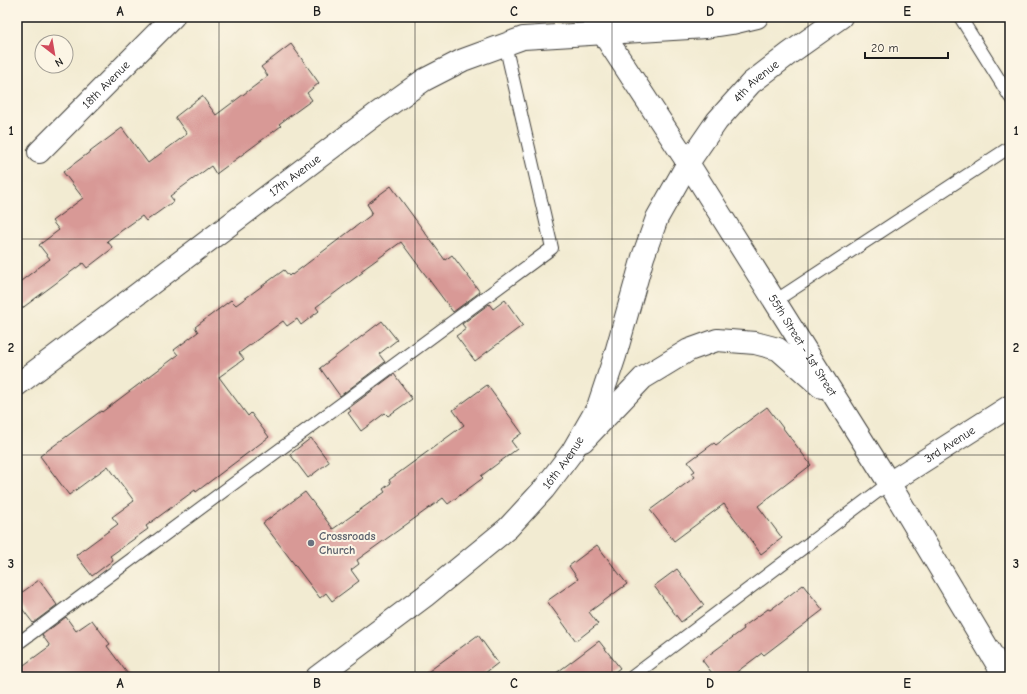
<svg xmlns="http://www.w3.org/2000/svg" width="1027" height="694" font-family="'Comic Neue',sans-serif">
  <style>
    .building { fill: #d89996 }
    .lines { fill: none; stroke-linecap: round; stroke-linejoin: round }
    .service-casing { stroke: #3c3b37; stroke-width: 14 }
    .minor-casing { stroke: #3c3b37; stroke-width: 24 }
    .tertiary-casing { stroke: #3c3b37; stroke-width: 24 }
    .primary-casing { stroke: #3c3b37; stroke-width: 24 }
    .service { stroke: #fff; stroke-width: 12 }
    .minor { stroke: #fff; stroke-width: 22 }
    .tertiary { stroke: #fff; stroke-width: 22 }
    .primary { stroke: #fff; stroke-width: 22 }
    .grid { fill: none; stroke: #1c1c1c; stroke-width: 1; stroke-opacity: 0.55 }
    .worship-dot { fill: #6b7280; stroke: #fcf5e5; stroke-width: 1.5 }
    .labels { text-anchor: middle; stroke-width: 4; stroke-linejoin: round; paint-order: stroke }
    .street-label { font-size: 12px; fill: #1c1c1c; stroke: #fcf5e5 }
    .worship-label { font-size: 12px; font-weight: bold; fill: #5b616d; stroke: #fcf5e5; text-anchor: start }
    .neatline { fill: none; stroke: #1c1c1c; stroke-width: 1.5 }
    .grid-label { font-size: 13px; text-anchor: middle; font-weight: bold; fill: #1c1c1c }
  </style>
  <rect width="100%" height="100%" fill="#fcf5e5"/>
  <filter id="ink" filterUnits="userSpaceOnUse"><feTurbulence type="fractalNoise" baseFrequency=".025" numOctaves="2"/><feDisplacementMap in="SourceGraphic" scale="8" xChannelSelector="R" yChannelSelector="G"/><feConvolveMatrix kernelMatrix="1 2 1 2 8 2 1 2 1" color-interpolation-filters="sRGB"/></filter>
  <filter id="wash" filterUnits="userSpaceOnUse"><feTurbulence type="fractalNoise" baseFrequency=".012" numOctaves="4" result="noise"/><feDisplacementMap in="SourceGraphic" scale="16" xChannelSelector="R" yChannelSelector="G"/><feGaussianBlur stdDeviation="0.9" result="paint"/><feColorMatrix in="noise" values="0 0 0 0 0 0 0 0 0 0 0 0 0 0 0 0 0 1.4 0 .05"/><feComposite in="paint" operator="in"/></filter>
  <g filter="url(#wash)">
    <rect width="100%" height="100%" fill="#f2ebd2"/>
    <g id="blocks">
      <!-- building -->
      <path class="building" d="M291 44 319 83 307 93 312 100 279 124 281 126 216 174 211 166 170 196 174 201 146 221 142 216 107 241 113 248 87 268 83 263 17 312V284L50 259 39 245 59 230 52 221 83 198 63 172 122 128 148 163 187 134 175 117 202 96 216 115 268 76 261 67Z
        M391 186 445 260 452 255 480 292 453 312 401 242 361 271 363 272 316 307 319 311 301 325 297 319 287 326 283 321 239 353 244 359 219 377 248 416 251 413 269 437 196 492 195 490 146 526 148 529 110 556 113 560 92 576 76 555 118 524 112 517 134 501 108 466 69 495 40 456 101 411 102 412 178 355 174 350 198 332 195 327 231 300 236 305 284 270 289 276 291 274 292 275 371 215 370 213 372 212 367 204Z
        M505 300 523 325 475 361 456 336 466 329 462 324 489 304 493 309Z
        M382 321 397 340 379 354 385 362 340 396 320 368Z
        M394 374 412 399 388 416 385 413 361 431 348 413 351 411 349 408Z
        M487 385 522 433 511 441 517 449 481 476 483 478 448 504 443 498 357 560 359 564 351 570 359 581 332 601 326 593 320 598 263 523 305 492 333 529 385 492 383 489 391 483 389 480 464 425 453 410Z
        M767 407 811 465 758 506 782 538 761 554 724 504 674 541 650 510 695 477 692 473 695 471 688 462 714 443 716 445Z
        M311 438 329 462 308 478 290 454Z
        M597 545 627 584 589 612 598 624 576 641 547 601 578 579 569 566Z
        M677 569 704 605 681 622 654 586Z
        M39 580 57 605 33 623 17 602V596Z
        M803 585 823 610 764 655 762 653 730 677H715L702 660 744 629 743 627 768 609 770 610Z
        M66 617 76 631 92 620 110 644 107 646 130 677H17V670L50 646 42 635Z
        M478 635 498 663 480 677H421Z
        M599 641 620 668 608 677H551Z"/>
    </g>
  </g>
  <g filter="url(#ink)">
    <use href="#blocks" fill-opacity="0" stroke="#3c3b37" stroke-width="1"/>
    <g class="lines">
      <!-- service casing -->
      <g class="service-casing">
        <path id="service" d="M960 17 1010 97
          M775 301 1010 147
          M17 644 552 248 505 44
          M632 677 889 483"/>
      </g>
      <!-- minor casing -->
      <g class="minor-casing">
        <g id="minor">
          <path d="M593 17 602 32"/>
          <path id="s1" d="M39 152 173 17"/>
          <path id="s2" d="M889 483 1010 406"/>
        </g>
      </g>
      <!-- tertiary casing -->
      <g class="tertiary-casing">
        <g id="tertiary">
          <path id="s3" d="M602 32 688 163 889 483 1005 677"/>
          <path d="M583 441 643 378 689 350 717 340 755 343 778 349 821 387"/>
        </g>
      </g>
      <!-- primary casing -->
      <g class="primary-casing">
        <g id="primary">
          <path id="s4" d="M17 385 375 115 424 80 463 60 523 38 706 27 732 23 757 17"/>
          <path id="s5" d="M317 677 425 596 508 528 544 489 572 452 598 407 615 356 643 257 657 218 688 163 717 121 751 83 790 53 841 17"/>
        </g>
      </g>
      <!-- service -->
      <use href="#service" class="service"/>
      <!-- minor -->
      <use href="#minor" class="minor"/>
      <!-- tertiary -->
      <use href="#tertiary" class="tertiary"/>
      <!-- primary -->
      <use href="#primary" class="primary"/>
    </g>
  </g>
  <!-- grid -->
  <path class="grid" d="M219 17V677M415 17V677M612 17V677M808 17V677M17 239H1010M17 455H1010"/>
  <!-- markers -->
  <circle class="worship-dot" cx="311" cy="543" r="4"/>
  <g class="labels">
    <!-- street labels -->
    <g class="street-label">
      <text dy="4" stroke="none"><textPath href="#s5" startOffset="762">4th Avenue</textPath></text>
      <text dy="4" stroke="none"><textPath href="#s1" startOffset="95">18th Avenue</textPath></text>
      <text dy="4" stroke="none"><textPath href="#s4" startOffset="348">17th Avenue</textPath></text>
      <text dy="4" stroke="none"><textPath href="#s3" startOffset="372">55th Street - 1st Street</textPath></text>
      <text dy="4" stroke="none"><textPath href="#s2" startOffset="72">3rd Avenue</textPath></text>
      <text dy="4" stroke="none"><textPath href="#s5" startOffset="328">16th Avenue</textPath></text>
    </g>
    <!-- worship labels -->
    <g class="worship-label">
      <text x="319" y="540">Crossroads<tspan x="319" dy="14">Church</tspan></text>
    </g>
  </g>
  <!-- margin -->
  <rect width="1027" height="694" fill="none" stroke="#fcf5e5" stroke-width="44"/>
  <!-- north arrow -->
  <g transform="translate(54 54) rotate(149)"><circle r="19" fill="#fcf5e5" stroke="#a29e95"/>
  <path d="M0-3L7 15L0 10L-7 15Z" fill="#d1495b"/>
  <text y="-6" font-size="11" font-weight="bold" text-anchor="middle" fill="#1c1c1c">N</text>
  </g>
  <!-- scale -->
  <path d="M865 52v6h83v-6" fill="none" stroke="#1c1c1c" stroke-width="2"/>
  <text x="871" y="52" font-size="12" fill="#1c1c1c" stroke="#fcf5e5" stroke-width="3" paint-order="stroke">20 m</text>
  <rect x="22" y="22" width="983" height="650" class="neatline"/>
  <g class="grid-label">
    <text x="120" y="16">A</text>
    <text x="317" y="16">B</text>
    <text x="514" y="16">C</text>
    <text x="710" y="16">D</text>
    <text x="907" y="16">E</text>
    <text x="11" y="135">1</text>
    <text x="1016" y="135">1</text>
    <text x="11" y="352">2</text>
    <text x="1016" y="352">2</text>
    <text x="11" y="568">3</text>
    <text x="1016" y="568">3</text>
    <text x="120" y="688">A</text>
    <text x="317" y="688">B</text>
    <text x="514" y="688">C</text>
    <text x="710" y="688">D</text>
    <text x="907" y="688">E</text>
  </g>
</svg>
